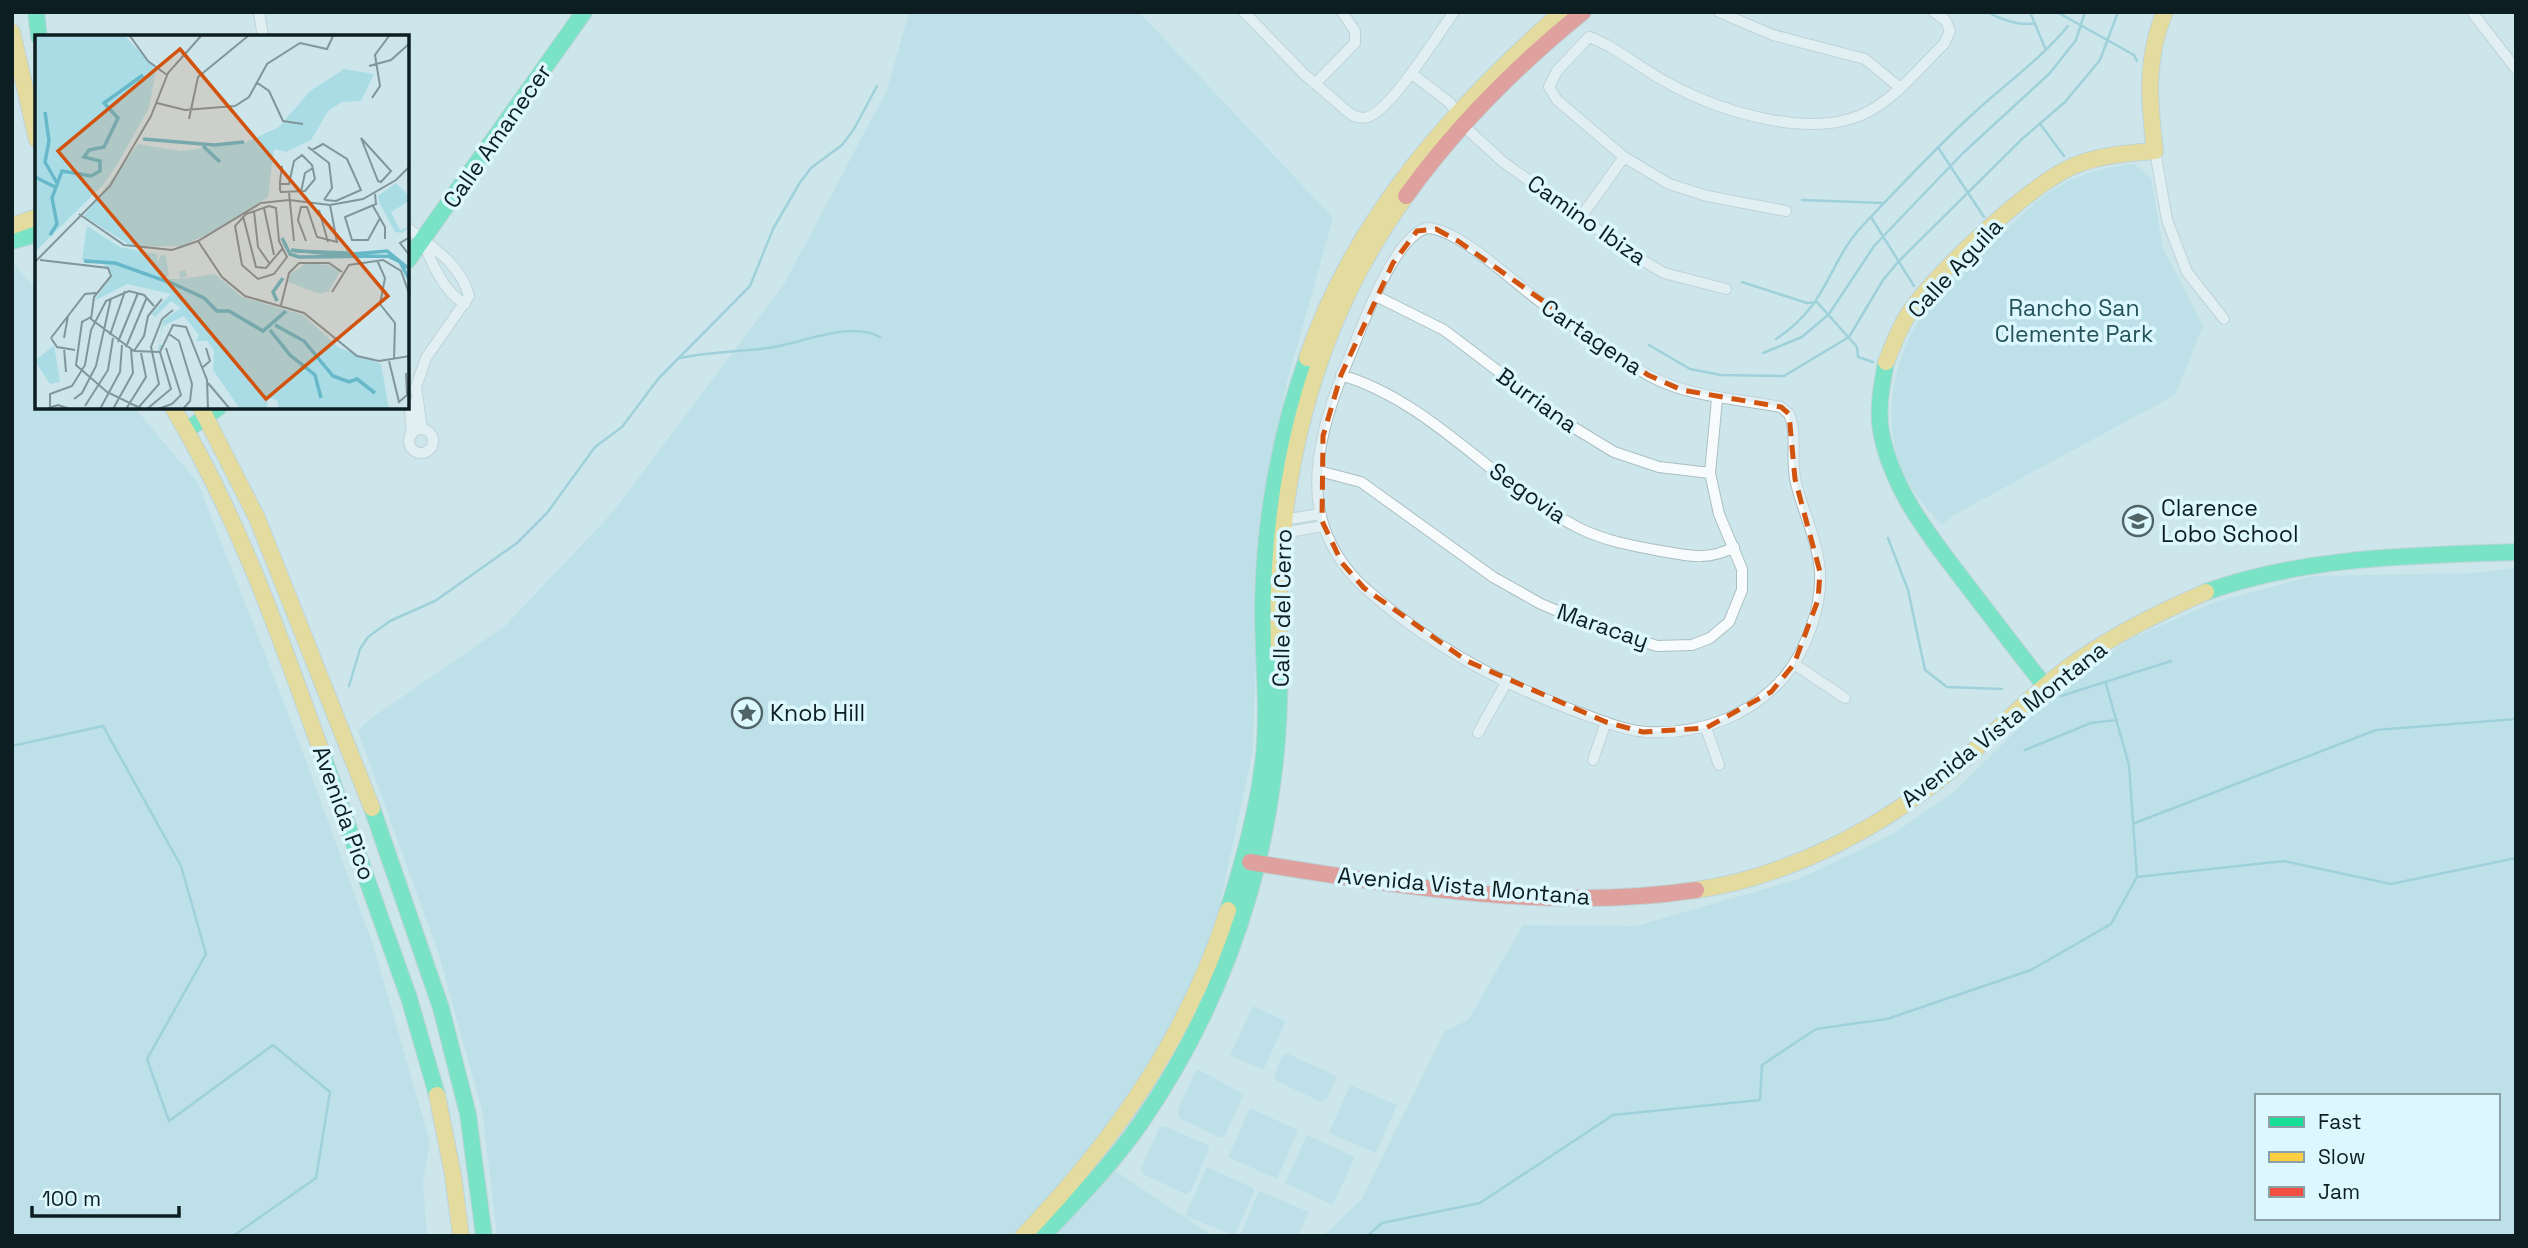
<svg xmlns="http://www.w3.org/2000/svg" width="2528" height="1248" font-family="'Space Grotesk',sans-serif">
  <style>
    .green { fill: #aadce6; fill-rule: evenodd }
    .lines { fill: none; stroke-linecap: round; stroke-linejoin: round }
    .stream { stroke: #67b8c8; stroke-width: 2.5 }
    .street-casing { stroke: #aabec2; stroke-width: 12 }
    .fast-casing { stroke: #aabec2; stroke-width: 18 }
    .slow-casing { stroke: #aabec2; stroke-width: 18 }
    .jam-casing { stroke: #aabec2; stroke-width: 18 }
    .street { stroke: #f8fbfc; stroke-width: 10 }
    .fast { stroke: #16e098; stroke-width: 16 }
    .slow { stroke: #ffcf43; stroke-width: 16 }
    .jam { stroke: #f24e42; stroke-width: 16 }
    .marked { fill: none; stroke: #d2530e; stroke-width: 5; stroke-dasharray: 14 9; stroke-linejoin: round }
    .labels { text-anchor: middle; stroke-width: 7; stroke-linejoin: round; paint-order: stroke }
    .street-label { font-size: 23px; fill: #0d1e22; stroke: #dcf8fe }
    .park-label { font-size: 23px; fill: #24515a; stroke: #dcf8fe }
    .poi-label { font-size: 23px; fill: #0d1e22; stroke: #dcf8fe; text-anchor: start }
    .inset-river { fill: none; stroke: #67b8c8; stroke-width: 3.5 }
    .inset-road { fill: none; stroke: #80969b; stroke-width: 2 }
    .view { fill: #d2530e; fill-opacity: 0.15; stroke: #d2530e; stroke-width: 3.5 }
    .inset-edge { fill: none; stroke: #0d1e22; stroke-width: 3.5 }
  </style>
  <rect width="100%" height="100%" fill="#cde6eb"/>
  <!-- green -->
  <path class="green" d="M909 12H1139L1333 218 1287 382 1260 543 1253 750 1217 918 1188 992 1148 1070 1118 1118 1049 1200 1011 1236H497L482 1110 438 952 358 731 370 719 505 626 611 514 783 286 887 90Z
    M2134 164 2151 178 2163 248 2203 326 2175 395 1952 516 1942 525C1927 509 1913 494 1904 474 1877 418 1896 346 1933 299 1947 282 1967 268 1983 252 2038 201 2055 173 2134 164Z
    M12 262 37 290V408H135L198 483 297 736 373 945 430 1142 423 1182 427 1236H12Z
    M2516 568V1236H1323L1361 1200 1445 1031 1468 1020 1523 925 1636 926 1799 879 1891 835 1954 792 2059 688 2132 638 2215 602 2312 576 2473 573ZM2257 1096H2498V1218H2257Z
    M1253 1006 1286 1021 1263 1070 1230 1055Z
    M1288 1054 1334 1075 1336 1079 1327 1099 1321 1102 1277 1081 1274 1075 1283 1055Z
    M1199 1070 1244 1094 1225 1136 1221 1138 1180 1119 1177 1112 1195 1072Z
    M1350 1085 1397 1105 1376 1153 1329 1133Z
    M1250 1108 1298 1130 1277 1179 1228 1157Z
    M1164 1126 1208 1145 1209 1149 1191 1191 1185 1194 1143 1174 1141 1168 1159 1128Z
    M1307 1135 1355 1157 1333 1205 1285 1183Z
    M1207 1167 1255 1189 1235 1236 1185 1216Z
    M1114 1170 1213 1236H1054Z
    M1259 1191 1309 1212 1298 1236H1240Z"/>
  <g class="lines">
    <!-- stream -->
    <path class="stream" d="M1987 12C2000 19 2021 27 2035 23
      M2030 12 2045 48
      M2057 12 2134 55 2137 61
      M2041 125 2064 156
      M1939 149 1984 217
      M1802 200 1883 203
      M1871 217 1914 286
      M1742 282 1807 303 1817 302 1857 347 1858 357 1873 362
      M1776 339C1830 304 1827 262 1865 223 1901 186 1936 147 1974 113 2005 84 2041 59 2068 26
      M1649 345 1690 369 1721 375 1784 376 1849 337 1883 280 1898 262 2022 139 2065 102 2100 60 2118 12
      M1763 353 1802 337 1829 314 1874 246 1962 154 2050 73 2076 40 2085 12
      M681 358C710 351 739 352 768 348 801 344 849 320 880 337
      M1888 538 1908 590 1925 670 1947 687 2002 689
      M349 686 360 649 368 637 390 621 435 601 517 543 547 513 595 447 622 427 658 379 750 286 773 229 799 184 811 168 842 145 854 129 877 86
      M2061 696 2171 661
      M12 746 103 726 181 866 206 954 147 1059 169 1121 273 1045 330 1092 316 1178 233 1236
      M2025 750 2091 723 2117 720
      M2135 823 2376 730 2516 719
      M2137 877 2284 861 2391 884 2516 858
      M1367 1236 1382 1223 1480 1203 1613 1115 1760 1100 1762 1065 1816 1029 1887 1019 2031 970 2111 924 2137 877 2129 765 2106 684"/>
    <!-- street casing -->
    <g class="street-casing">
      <path id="street" d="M259 12 263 37
        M1244 12 1304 74 1348 112C1354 117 1360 119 1368 117 1391 110 1438 34 1454 12
        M1719 12 1773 35 1865 59 1899 87
        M2472 12 2516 69
        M1411 73 1450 103 1466 128 1503 162 1632 254 1664 273 1726 289
        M1315 84 1355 43V31L1342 12
        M2155 151 2167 220 2187 272 2224 319
        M1786 211 1707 196 1669 184 1624 157 1557 100 1549 87 1557 71 1589 37C1617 47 1641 69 1668 83 1721 112 1817 143 1873 109 1900 93 1922 65 1944 44L1950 31 1946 21 1934 12
        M1581 217 1624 157
        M408 228C432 247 461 264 469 296L426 358 416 387 422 429
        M1428 228C1460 230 1511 280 1538 300 1572 326 1610 353 1648 375 1690 398 1735 398 1781 407L1789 414C1798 434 1790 461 1796 483 1803 512 1818 541 1820 572 1822 606 1807 648 1786 675 1751 716 1701 735 1647 732 1627 731 1605 722 1586 715 1507 687 1429 645 1366 589 1345 571 1327 543 1321 516 1308 464 1331 400 1351 353 1363 324 1395 234 1428 228Z
        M424 241C430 262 445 293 465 304
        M1376 296 1444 330 1568 424 1614 452 1659 467 1710 473
        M1341 375C1433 402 1495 486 1579 528 1605 541 1633 546 1661 551 1689 556 1709 561 1734 547
        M409 441a12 12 0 1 1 24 0a12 12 0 1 1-24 0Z
        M412 434 410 411 416 401
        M1319 471 1361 482 1493 577 1541 604 1584 622 1657 646 1692 645 1710 638 1729 622 1742 590V569L1719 514 1710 473 1717 399
        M1282 525 1288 532 1324 526
        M1280 526 1289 519 1320 514
        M1794 664 1845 698
        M1706 728 1719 765
        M1478 733 1507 681
        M1593 760 1606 722"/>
    </g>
    <!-- fast casing -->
    <g class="fast-casing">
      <path id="fast" d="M36 12 39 37
        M12 241 37 234
        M408 260 584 12
        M1886 362C1882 385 1877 408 1881 431 1892 493 1936 544 1973 593 1997 624 2020 655 2045 686
        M187 430 218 408
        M2206 592C2306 556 2411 556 2516 552
        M323 756 409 998 437 1095
        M372 808 441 1008 468 1114 484 1236
        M1228 910C1244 860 1259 806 1264 754 1269 702 1262 650 1263 599 1265 517 1280 435 1307 358
        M1043 1236C1077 1200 1112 1164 1140 1124 1237 983 1285 820 1279 648"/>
    </g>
    <!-- slow casing -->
    <g class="slow-casing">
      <path id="slow" d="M12 32 37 140
        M12 226 37 217
        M1307 358C1355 217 1453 108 1562 12
        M1886 362C1893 346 1899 328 1909 313 1935 274 2032 182 2076 165 2101 155 2128 153 2155 151 2149 102 2145 58 2165 12
        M173 408C239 518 280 636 323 756
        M201 408 257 518 372 808
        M1279 648C1274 488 1310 328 1406 196
        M1696 890C1793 876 1888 824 1962 761 1998 730 2031 695 2070 666 2113 635 2158 613 2206 592
        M437 1095 453 1175 461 1236
        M1023 1236C1114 1141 1188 1036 1228 910"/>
    </g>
    <!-- jam casing -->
    <g class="jam-casing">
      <path id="jam" d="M1406 196C1457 125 1515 67 1583 12
        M1250 862C1395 885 1549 912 1696 890"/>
    </g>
    <!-- street -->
    <use href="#street" class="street"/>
    <!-- fast -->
    <use href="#fast" class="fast"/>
    <!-- slow -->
    <use href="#slow" class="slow"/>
    <!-- jam -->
    <use href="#jam" class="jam"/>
  </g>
  <!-- marked area -->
  <path d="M0 0H2528V1248H0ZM1436 229 1458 241 1648 375 1682 390 1781 407 1789 414 1795 479 1820 572 1818 600 1794 664 1771 692 1706 728 1643 732 1606 722 1467 661 1364 588 1342 563 1322 521 1323 436 1341 375 1393 263 1417 231Z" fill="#cde6eb" fill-opacity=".55" fill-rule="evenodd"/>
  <path class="marked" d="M1436 229 1458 241 1648 375 1682 390 1781 407 1789 414 1795 479 1820 572 1818 600 1794 664 1771 692 1706 728 1643 732 1606 722 1467 661 1364 588 1342 563 1322 521 1323 436 1341 375 1393 263 1417 231Z"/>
  <!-- icons -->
  <defs>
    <g id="school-ring" transform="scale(1.575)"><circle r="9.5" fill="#dcf8fe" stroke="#506468" stroke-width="1.5"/><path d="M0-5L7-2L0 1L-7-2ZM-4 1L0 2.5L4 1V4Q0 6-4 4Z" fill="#506468"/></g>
    <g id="sight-ring" transform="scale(1.575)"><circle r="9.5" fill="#dcf8fe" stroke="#506468" stroke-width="1.5"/><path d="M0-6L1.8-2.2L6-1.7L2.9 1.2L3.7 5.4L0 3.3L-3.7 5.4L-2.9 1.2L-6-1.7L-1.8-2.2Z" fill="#506468"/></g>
  </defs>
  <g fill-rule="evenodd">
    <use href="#school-ring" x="2138" y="521"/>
    <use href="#sight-ring" x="747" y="713"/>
  </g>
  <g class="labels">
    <!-- street labels -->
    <g class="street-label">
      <text transform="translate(497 136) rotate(-55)" y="8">Calle Amanecer</text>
      <text transform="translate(1587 220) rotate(35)" y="8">Camino Ibiza</text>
      <text transform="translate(1955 268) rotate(-47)" y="8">Calle Aguila</text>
      <text transform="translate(1592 337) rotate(34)" y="8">Cartagena</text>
      <text transform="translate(1537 400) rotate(36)" y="8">Burriana</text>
      <text transform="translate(1528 493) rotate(35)" y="8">Segovia</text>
      <text transform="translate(1282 608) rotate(-89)" y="8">Calle del Cerro</text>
      <text transform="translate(1603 626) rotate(19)" y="8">Maracay</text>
      <text transform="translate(2004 724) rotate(-38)" y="8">Avenida Vista Montana</text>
      <text transform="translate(344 813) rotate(70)" y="8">Avenida Pico</text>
      <text transform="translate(1464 886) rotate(5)" y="8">Avenida Vista Montana</text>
    </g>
    <!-- park labels -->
    <g class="park-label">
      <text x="2074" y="316">Rancho San<tspan x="2074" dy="26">Clemente Park</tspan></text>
    </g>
    <!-- poi labels -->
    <g class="poi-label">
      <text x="2161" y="516">Clarence<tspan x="2161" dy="26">Lobo School</tspan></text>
      <text x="770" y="721">Knob Hill</text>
    </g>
  </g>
  <!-- overview -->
  <g transform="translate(35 35)">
    <rect width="374" height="374" fill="#cde6eb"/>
    <path d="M0 1H90L121 34 114 73 83 128 69 149 0 217ZM309 34 339 39 326 66 307 67 293 76 276 105 251 117 239 114 233 162 175 198 146 211 98 212 49 181 103 109 145 116 209 108 244 92 275 56ZM361 148 374 161V166L356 177 365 195 374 192 367 198 360 197 344 167 343 161ZM52 191 85 212 122 219 123 229 125 221 131 220 134 241 127 243 125 235 126 244H145L144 237 150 235 152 241 146 244 180 239 207 262 268 280 303 312 346 329 354 374H244L242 365 233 363 232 374H205L178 335 179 315 172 306H161L164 300 149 281 128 291 124 308 129 312 123 316 128 285 146 273 136 266 120 282 116 279 136 259 92 249 59 266 78 240 66 227 47 225ZM272 228 294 230 305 236 294 256 285 259 253 247 255 239ZM19 310 25 347 15 349 0 326Z" fill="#aadce6"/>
    <path class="inset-river" d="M10 77 14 106 10 127 22 148M108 104 179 110 209 107M168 111 185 127M0 142 20 152M15 200 22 189 17 163 27 136 56 141 65 136V126L49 122 54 115 69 112 83 83 69 68 108 40M247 203 255 219 264 222 353 221 365 227 375 246M256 215 307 220 352 216 373 233M259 216 313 218M49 226 80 228 139 249 169 263 182 276H194L228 296 251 276M242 266 238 257 248 243M240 290 269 306 298 341 314 347 322 344 340 358M235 295 255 320 280 340 286 363"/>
    <path class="inset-road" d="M95 1 113 26 132 40M334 31 356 25 375 8M221 47 234 56 248 86 268 89M337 63 345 51 340 20 354 1M122 68 150 75 200 71 214 62 232 29 265 8 292 14 298 1M154 84 163 42 213 1M326 103 356 136 346 147 343 146ZM273 112 294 128 297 153 289 165M277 115 288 109 312 124 326 155 301 166 290 165M245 149H254L259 126 267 120 277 130 280 144 270 156 246 157 245 155V147L247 131M266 157 270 138 278 133M254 158 259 206M340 159 341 169 310 182 317 205H333L345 183M234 171 241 173 244 206 252 222 239 239 223 244 207 230 200 191 211 179ZM338 171 350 192V204M229 173 239 220M284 175 293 207M219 176 223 212 234 228M44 179 89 210 137 215 163 206 226 168 254 165 295 170 328 164 361 145 375 131M208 181 221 232 231 233 247 214M375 202 365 208 375 221M163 206 187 242 210 261 269 278 322 321 344 326 375 321M271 206 263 185 266 172H272L282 202 302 207 295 170M5 225 73 233 76 241 59 262 56 284 99 316 125 317 138 290 151 292 172 345 173 374M342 225 350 243 345 269 360 288 359 325M0 227 75 151 116 81 133 38 166 1M297 257 314 230 348 225 366 236 375 261M246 270 254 238 264 228H294L307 237M56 282 47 287 41 330 72 357 107 374M134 299 144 306 157 349 155 366 148 374M75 300 90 256M16 303 50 259 61 258M16 303 22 312 40 315M29 303 33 281M83 307 103 258M91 312 112 262M29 313 31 337M99 316 109 301 113 281 127 264M354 326 364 367 372 360 371 338M168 332 175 326 171 313M173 348 195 374M39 364 47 358 61 331 76 263M50 371 73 335 78 303M15 372V359L37 351 50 330 56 295 71 266 94 256 109 260 119 271M13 373 23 370 35 374M103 373 124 349 116 312 127 284 138 275M65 374 85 337 87 310M78 374 98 338 96 315M91 374 111 342 106 318M112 374 136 354 125 317M123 374 137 369 146 360 131 313"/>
    <path class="view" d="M145 14 353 261 231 364 23 116Z"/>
    <rect width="374" height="374" class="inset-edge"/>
  </g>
  <!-- border -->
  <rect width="2528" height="1248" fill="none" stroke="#0d1e22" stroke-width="28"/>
  <!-- legend -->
  <rect x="2255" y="1094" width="245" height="126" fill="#dcf8fe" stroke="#89a1a6" stroke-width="2"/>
  <rect x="2269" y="1117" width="35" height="10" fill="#16e098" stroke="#89a1a6" stroke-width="2"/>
  <text x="2318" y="1129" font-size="21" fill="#0d1e22">Fast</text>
  <rect x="2269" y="1152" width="35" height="10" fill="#ffcf43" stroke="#89a1a6" stroke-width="2"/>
  <text x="2318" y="1164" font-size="21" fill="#0d1e22">Slow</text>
  <rect x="2269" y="1187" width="35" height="10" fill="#f24e42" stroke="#89a1a6" stroke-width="2"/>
  <text x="2318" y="1199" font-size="21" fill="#0d1e22">Jam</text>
  <!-- scale -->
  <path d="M32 1206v10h147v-10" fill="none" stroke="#0d1e22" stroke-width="3.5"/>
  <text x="42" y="1206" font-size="21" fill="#0d1e22" stroke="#dcf8fe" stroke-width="5" paint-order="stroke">100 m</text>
</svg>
